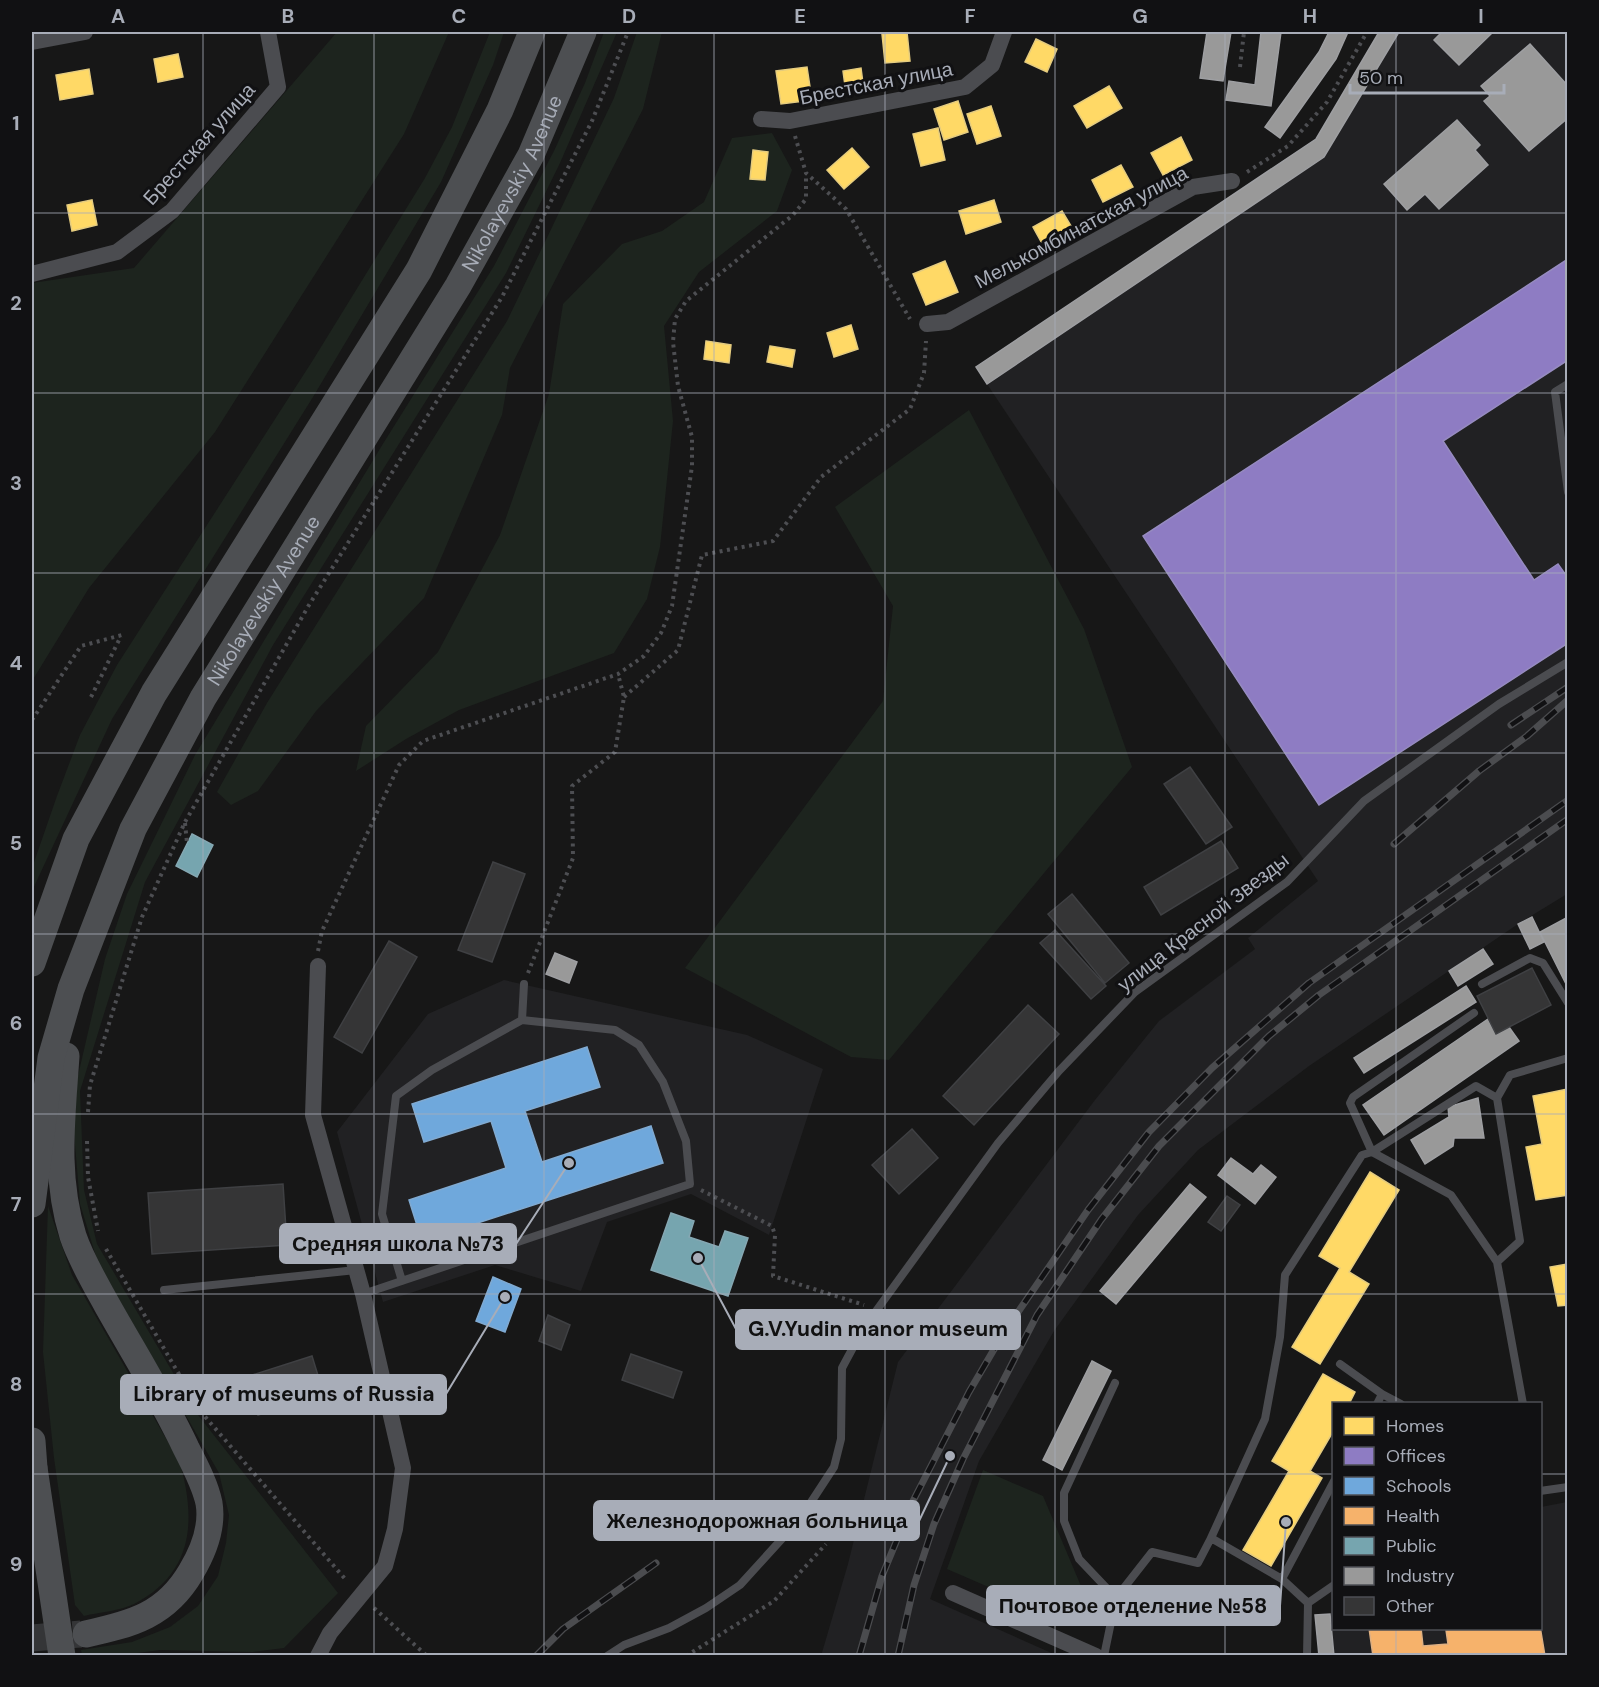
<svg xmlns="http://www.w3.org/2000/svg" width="1599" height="1687" font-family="'DM Sans',sans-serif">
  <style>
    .built { fill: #212123 }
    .green { fill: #1d241e }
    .homes { fill: #ffd966; stroke: #e5cc7f; stroke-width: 1.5 }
    .offices { fill: #8e7cc3; stroke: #968bc0; stroke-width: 1.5 }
    .schools { fill: #6fa8dc; stroke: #80aad1; stroke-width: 1.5 }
    .health { fill: #f6b26b; stroke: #dfb082; stroke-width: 1.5 }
    .public { fill: #76a5af; stroke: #85a7b2; stroke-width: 1.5 }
    .industry { fill: #999; stroke: #9e9fa2; stroke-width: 1.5 }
    .building { fill: #353536; stroke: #3f4043; stroke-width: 1.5 }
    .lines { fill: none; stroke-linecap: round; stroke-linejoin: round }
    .primary-tunnel { stroke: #343537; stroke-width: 27; stroke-dasharray: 27 14; stroke-linecap: butt }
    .path { stroke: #4d4e52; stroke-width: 4; stroke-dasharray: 3 4.5; stroke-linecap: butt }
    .lane { stroke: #4b4c50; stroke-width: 8 }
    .street { stroke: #4b4c50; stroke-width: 16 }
    .primary { stroke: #4d4f52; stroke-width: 27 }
    .rail-casing { stroke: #4b4c4f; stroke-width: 7 }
    .rail { stroke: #111113; stroke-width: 4.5; stroke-dasharray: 14; stroke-linecap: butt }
    .primary-bridge { stroke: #4d4f52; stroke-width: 27 }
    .grid { fill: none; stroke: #a8adb8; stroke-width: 1.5; stroke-opacity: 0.55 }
    .labels { text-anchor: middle; stroke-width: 6; stroke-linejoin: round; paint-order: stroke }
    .street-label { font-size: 20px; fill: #a8adb8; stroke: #111113 }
    .leader { fill: none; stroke: #a8adb8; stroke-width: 2 }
    .callout-dot { fill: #a8adb8; stroke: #111113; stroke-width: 2 }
    .callout { fill: #a8adb8; stroke: #a8adb8; stroke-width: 2 }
    .callout-label { font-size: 21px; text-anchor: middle; font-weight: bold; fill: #111 }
    .neatline { fill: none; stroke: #a8adb8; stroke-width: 2 }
    .grid-label { font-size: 20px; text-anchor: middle; font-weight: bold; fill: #a8adb8 }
  </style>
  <rect width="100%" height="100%" fill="#171717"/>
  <!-- built -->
  <path class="built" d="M1399 32H1567V894L1518 924 1309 1066 1198 1150 1138 1215 1054 1331 979 1461 930 1599 1056 1655 821 1656 848 1564 898 1362 1095 1100 1159 1021 1255 949 1248 938 1318 881 987 384 1324 157Z
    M504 980 747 1035 823 1069 769 1235 691 1194 607 1222 581 1291 495 1265 383 1302 337 1132 428 1014Z
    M1567 1502V1655H1334L1330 1614 1333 1612 1334 1628H1540L1541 1507Z"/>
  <!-- green -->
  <path class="green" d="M337 32H449L404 134 215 432 89 588 32 681V283L134 268Z
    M490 32H504L493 65 441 182 313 397 112 719 32 891V868L57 796 80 735 117 665 313 360 425 178 452 127Z
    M604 32H617L560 163 506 273 273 645 145 882 80 1091 84 1190 97 1244 198 1415 338 1593 284 1648 253 1652 160 1650 115 1656 82 1655 81 1650 132 1642 170 1627 198 1606 218 1576 226 1543 229 1515 219 1473 98 1263 80 1204 74 1133 77 1080 105 959 127 894 195 755 381 447 494 266 554 151 585 83Z
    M637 32H662L643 109 510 368 502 415 424 598 316 711 258 791 231 805 217 792 267 703 507 321 614 98Z
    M772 133 792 170 777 211 699 272 664 326 673 421 660 547 647 599 614 653 459 710 406 739 356 771 366 726 438 652 500 535 549 394 563 304 622 244 662 231 704 202 732 138Z
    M969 410 1084 629 1132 767 889 1060 851 1057 685 968 883 701 893 606 835 507Z
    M48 1206 72 1275 180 1463C196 1520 194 1573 134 1604 120 1611 100 1612 84 1616L75 1605 54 1458 43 1352Z
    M983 1470 1043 1496 1086 1598 1079 1626 947 1569Z"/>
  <!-- homes -->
  <path class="homes" d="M907 32 910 61 885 63 882 34Z
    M1036 39 1057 49 1047 72 1025 62Z
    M178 54 183 77 158 82 154 59Z
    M807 67 812 100 781 104 776 71Z
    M861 68 864 91 846 93 843 71Z
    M89 69 93 94 60 100 56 75Z
    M1109 86 1122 108 1087 128 1074 106Z
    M958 101 968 132 944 140 934 109Z
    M991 106 1001 136 977 144 967 114Z
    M938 128 945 160 921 166 913 134Z
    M1181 137 1192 160 1163 175 1151 153Z
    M852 148 869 167 844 189 827 170Z
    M753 150 768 152 765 180 750 179Z
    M1121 165 1133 187 1103 202 1092 180Z
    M92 200 97 225 72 231 67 205Z
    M994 200 1001 222 966 234 959 211Z
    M1062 211 1074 231 1044 247 1033 227Z
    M945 261 958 292 926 305 913 274Z
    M851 325 858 349 834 357 827 333Z
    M706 341 731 345 729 363 704 359Z
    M770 346 795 350 792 367 767 362Z
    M1568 1089V1195L1536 1200 1526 1147 1542 1144 1533 1096Z
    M1370 1172 1399 1190 1349 1272 1369 1284 1320 1364 1292 1347 1340 1268 1319 1256Z
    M1568 1264V1305L1558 1306 1550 1267Z
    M1323 1374 1355 1392 1349 1404H1334V1430L1310 1471 1322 1478 1271 1566 1243 1550 1289 1471 1272 1461Z"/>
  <!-- offices -->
  <path class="offices" d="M1568 259V360L1443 441 1534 580 1558 564 1568 578V643L1319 805 1143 536Z"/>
  <!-- schools -->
  <path class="schools" d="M587 1047 600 1087 525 1111 542 1162 651 1126 663 1163 422 1241 409 1200 506 1168 491 1121 424 1142 412 1104Z
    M493 1277 521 1289 505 1332 476 1321Z"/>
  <!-- health -->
  <path class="health" d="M1540 1626 1545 1656H1373L1369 1628H1421L1423 1646 1448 1644 1446 1630 1540 1628Z"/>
  <!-- public -->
  <path class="public" d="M192 834 213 845 197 877 176 866Z
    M671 1213 694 1221 689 1237 719 1247 725 1231 748 1238 728 1296 651 1270Z"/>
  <!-- industry -->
  <path class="industry" d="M1207 32H1231L1223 81 1200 78Z
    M1261 32H1281L1271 106 1226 100 1229 81 1255 85Z
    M1329 32H1348L1336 59 1280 138 1265 127 1319 52Z
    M1379 32H1399L1324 157 987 384 976 367 1316 139Z
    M1442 32H1493L1459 65 1434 40Z
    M1530 44 1568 86V118L1529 151 1484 101 1490 96 1481 86Z
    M1457 120 1480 145 1475 150 1488 165 1439 209 1425 194 1407 210 1384 184Z
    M1532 917 1544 942 1530 949 1518 924Z
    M1568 917V988L1540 932Z
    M1483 949 1493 964 1458 986 1449 971Z
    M555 953 577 962 569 983 546 974Z
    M1466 986 1476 1002 1364 1073 1354 1058Z
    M1488 1019 1496 1034 1509 1027 1519 1041 1384 1135 1363 1105Z
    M1478 1098 1484 1138H1454L1453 1146 1425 1164 1411 1140 1449 1117 1448 1107Z
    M1231 1158 1253 1174 1261 1165 1276 1177 1255 1204 1218 1175Z
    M1190 1184 1206 1197 1116 1304 1100 1291Z
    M1092 1361 1111 1371 1062 1470 1043 1460Z
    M1330 1614 1334 1656H1319L1315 1615Z"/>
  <!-- building -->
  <path class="building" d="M1190 767 1232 827 1206 844 1164 784Z
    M1221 841 1238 868 1161 915 1144 887Z
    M493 862 525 874 492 962 458 950Z
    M1072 894 1129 963 1105 983 1048 914Z
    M1055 930 1106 986 1091 999 1040 943Z
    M389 941 417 957 362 1053 334 1037Z
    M1532 968 1551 1005 1496 1034 1477 996Z
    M1028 1005 1059 1034 974 1125 943 1096Z
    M912 1129 938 1158 899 1194 872 1165Z
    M283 1184 287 1245 152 1254 148 1193Z
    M1227 1196 1240 1205 1221 1231 1208 1222Z
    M548 1315 570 1325 561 1350 539 1341Z
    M631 1354 682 1372 673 1398 622 1380Z
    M312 1356 324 1395 258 1415 246 1377Z"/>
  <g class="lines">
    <!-- primary-tunnel -->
    <path class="primary-tunnel" d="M32 1638 81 1634"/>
    <!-- path -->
    <path class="path" d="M1240 67 1244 32
      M795 136 806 173 846 209 910 319
      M1247 172 1288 146 1327 102 1367 32
      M91 697 121 636
      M624 697 678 650 702 555 773 541 821 477 910 409 924 373 926 341
      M32 720 81 646 122 635
      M185 823 187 843
      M318 951 322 931 399 765 423 741 618 674 644 656 661 633 672 606 692 466V437L678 386 673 342 675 319 686 301 793 215 806 199V173
      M528 973 573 858 572 786 615 752 624 697 618 674
      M88 1112 90 1085 142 917 185 822 309 605 502 297 592 121 628 32
      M87 1141 88 1177 98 1231
      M701 1190 772 1226 775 1235 773 1276 864 1305
      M106 1249 201 1412 346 1580
      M374 1608 427 1656
      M686 1656 774 1601 826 1544"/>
    <!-- lane -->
    <path class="lane" d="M1568 384 1555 392 1568 492
      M1482 984 1530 958 1543 963 1568 1003
      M1474 1013 1353 1097 1350 1103 1372 1152 1476 1086 1497 1098 1510 1075 1568 1058
      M1497 1098 1520 1241 1497 1262
      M402 1281 382 1214 396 1096 432 1070 522 1020
      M164 1290 356 1270
      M363 1294 690 1184 686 1141 663 1082 639 1045 615 1030 522 1020 524 984
      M1340 1364 1382 1394 1377 1404
      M1382 1394 1401 1404
      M1540 1491 1568 1487
      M1284 1581 1282 1579 1334 1481
      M1116 1598 1152 1552 1198 1563 1211 1538
      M1305 1600 1308 1603 1334 1585
      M607 1656 624 1645 669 1628 706 1608 740 1585 800 1519 834 1467 841 1439 842 1368 863 1329 998 1143 1059 1071 1135 992 1287 882 1364 801 1499 704 1568 662
      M1104 1656 1116 1598 1079 1559 1064 1521V1493L1115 1383
      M1307 1656 1308 1603 1282 1579 1211 1538 1265 1419 1280 1337 1285 1275 1362 1155 1372 1152 1451 1195 1497 1262 1523 1404"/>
    <!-- street -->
    <path class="street" d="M32 42 85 32
      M761 119 790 121 965 87 992 65 1004 32
      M32 274 117 252 172 211 278 87 268 32
      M927 324 948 322 1193 187 1232 181
      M953 1593 1096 1656
      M318 1656 330 1633 385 1566 395 1529 403 1468 363 1294 313 1115 318 966"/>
    <!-- primary -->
    <g class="primary">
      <path d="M32 963 76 839 154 693 419 270 500 110 532 32"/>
      <path d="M66 1056C62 1118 54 1176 73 1236 81 1260 95 1283 107 1305 134 1353 163 1399 186 1448 195 1466 205 1484 209 1503 213 1527 203 1552 191 1572 166 1615 132 1624 86 1634"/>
      <path id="s1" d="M32 1204 51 1058 71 989 133 829 203 698 458 286 531 155 583 32"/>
      <path d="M32 1441 34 1468"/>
    </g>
    <!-- rail casing -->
    <g class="rail-casing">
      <path id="rail" d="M1511 725 1568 687
        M1394 844 1479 771 1527 736 1568 700
        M536 1656 563 1629 656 1563
        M859 1656 882 1576 913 1501 969 1392 1003 1334 1088 1210 1149 1132 1212 1068 1309 983 1568 800
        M898 1656 914 1585 934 1524 963 1459 1037 1315 1101 1220 1159 1146 1269 1036 1319 995 1568 819"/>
    </g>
    <!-- rail -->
    <use href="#rail" class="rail"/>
    <!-- primary-bridge -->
    <path class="primary-bridge" d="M34 1468 62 1656"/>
  </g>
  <!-- grid -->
  <path class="grid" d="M203 32V1656M374 32V1656M544 32V1656M714 32V1656M885 32V1656M1055 32V1656M1225 32V1656M1396 32V1404M32 213H1568M32 393H1568M32 573H1568M32 753H1568M32 934H1568M32 1114H1568M32 1294H1568M32 1474H1334M1540 1474H1568M1396 1628V1656"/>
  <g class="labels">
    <!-- street labels -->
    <g class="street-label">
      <text transform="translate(876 83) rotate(-11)" y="7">Брестская улица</text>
      <text transform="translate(199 144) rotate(-48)" y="7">Брестская улица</text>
      <text dy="7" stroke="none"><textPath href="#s1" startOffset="1140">Nikolayevskiy Avenue</textPath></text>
      <text transform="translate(1081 227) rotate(-28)" y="7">Мелькомбинатская улица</text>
      <text dy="7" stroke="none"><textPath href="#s1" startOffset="654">Nikolayevskiy Avenue</textPath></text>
      <text transform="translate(1203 922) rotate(-38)" y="7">улица Красной Звезды</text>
    </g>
  </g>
  <!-- callouts -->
  <path class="leader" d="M569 1163L516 1244M698 1258L736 1329M505 1297L446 1394M950 1456L919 1521M1286 1522L1280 1606"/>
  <g class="callout-dot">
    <circle cx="569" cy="1163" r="6"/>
    <circle cx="698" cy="1258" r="6"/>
    <circle cx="505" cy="1297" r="6"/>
    <circle cx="950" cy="1456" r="6"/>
    <circle cx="1286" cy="1522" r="6"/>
  </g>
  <g class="callout">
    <rect x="280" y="1224" width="236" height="39" rx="6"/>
    <rect x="736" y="1310" width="284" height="39" rx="6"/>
    <rect x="121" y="1375" width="325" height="39" rx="6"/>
    <rect x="594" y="1501" width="325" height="39" rx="6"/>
    <rect x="987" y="1586" width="293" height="39" rx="6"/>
  </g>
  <g class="callout-label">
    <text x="398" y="1251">Средняя школа №73</text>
    <text x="878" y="1336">G.V.Yudin manor museum</text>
    <text x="284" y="1401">Library of museums of Russia</text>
    <text x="757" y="1528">Железнодорожная больница</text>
    <text x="1133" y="1613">Почтовое отделение №58</text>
  </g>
  <!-- border -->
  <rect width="1599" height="1687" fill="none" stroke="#111113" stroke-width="66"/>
  <!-- legend -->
  <rect x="1332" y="1402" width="210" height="228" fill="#111113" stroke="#4d4f55" stroke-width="1.5"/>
  <rect x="1344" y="1417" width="30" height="18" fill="#ffd966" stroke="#4d4f55" stroke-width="1.5"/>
  <text x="1386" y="1432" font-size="18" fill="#a8adb8">Homes</text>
  <rect x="1344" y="1447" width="30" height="18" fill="#8e7cc3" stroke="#4d4f55" stroke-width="1.5"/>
  <text x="1386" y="1462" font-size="18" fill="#a8adb8">Offices</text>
  <rect x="1344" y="1477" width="30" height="18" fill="#6fa8dc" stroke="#4d4f55" stroke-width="1.5"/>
  <text x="1386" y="1492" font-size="18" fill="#a8adb8">Schools</text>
  <rect x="1344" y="1507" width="30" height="18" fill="#f6b26b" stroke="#4d4f55" stroke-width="1.5"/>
  <text x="1386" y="1522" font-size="18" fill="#a8adb8">Health</text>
  <rect x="1344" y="1537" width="30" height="18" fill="#76a5af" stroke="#4d4f55" stroke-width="1.5"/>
  <text x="1386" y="1552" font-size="18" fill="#a8adb8">Public</text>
  <rect x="1344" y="1567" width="30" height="18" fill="#999999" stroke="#4d4f55" stroke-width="1.5"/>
  <text x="1386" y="1582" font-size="18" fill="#a8adb8">Industry</text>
  <rect x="1344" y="1597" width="30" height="18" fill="#353536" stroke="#4d4f55" stroke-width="1.5"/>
  <text x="1386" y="1612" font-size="18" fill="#a8adb8">Other</text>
  <!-- scale -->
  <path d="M1350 84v9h154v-9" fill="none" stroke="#a8adb8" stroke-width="3"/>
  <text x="1359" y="84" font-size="18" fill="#a8adb8" stroke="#111113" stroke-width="4.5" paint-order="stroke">50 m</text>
  <rect x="33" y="33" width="1533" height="1621" class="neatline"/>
  <g class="grid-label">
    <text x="118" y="23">A</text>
    <text x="288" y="23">B</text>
    <text x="459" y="23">C</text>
    <text x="629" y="23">D</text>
    <text x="800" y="23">E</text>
    <text x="970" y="23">F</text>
    <text x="1140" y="23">G</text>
    <text x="1310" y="23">H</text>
    <text x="1481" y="23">I</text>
    <text x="16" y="130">1</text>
    <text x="16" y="310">2</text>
    <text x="16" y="490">3</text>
    <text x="16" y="670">4</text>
    <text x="16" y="850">5</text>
    <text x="16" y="1030">6</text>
    <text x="16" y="1211">7</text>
    <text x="16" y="1391">8</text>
    <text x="16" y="1571">9</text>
  </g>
</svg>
